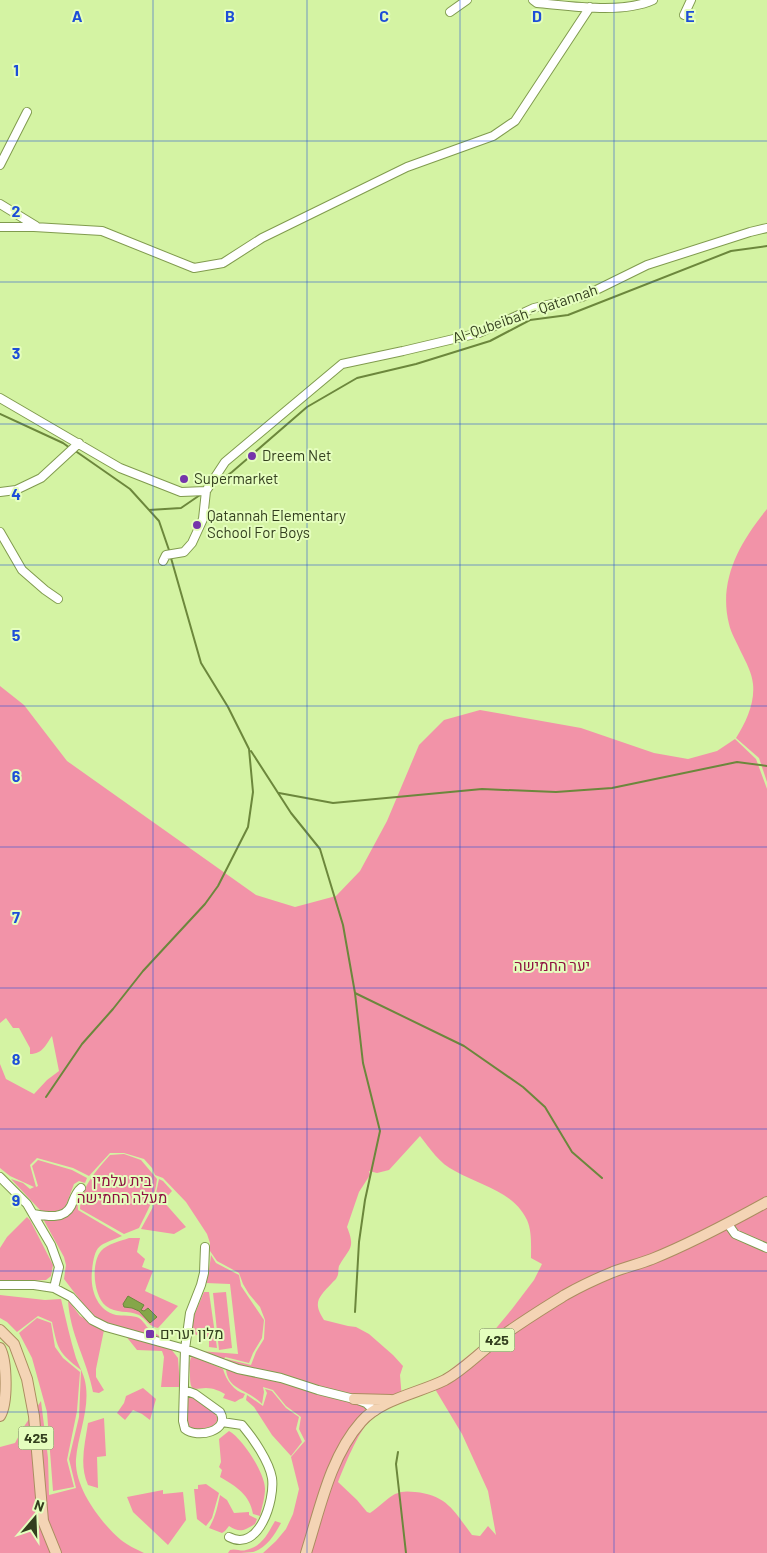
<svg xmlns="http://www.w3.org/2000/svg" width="767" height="1553" font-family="Barlow,Heebo,sans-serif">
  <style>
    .green { fill: #f293a8; fill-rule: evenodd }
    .water { fill: #85a649; stroke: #6c873c }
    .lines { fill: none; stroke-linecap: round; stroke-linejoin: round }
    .stream { stroke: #6c873c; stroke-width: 2 }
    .minor-casing { stroke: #809b4e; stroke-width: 10 }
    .major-casing { stroke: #ab8d60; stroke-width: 12 }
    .minor { stroke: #fff; stroke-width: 8 }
    .major { stroke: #f4d4b5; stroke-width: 10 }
    .grid { fill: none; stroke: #1d4ed8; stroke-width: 1; stroke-opacity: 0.55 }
    .poi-dot { fill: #7535aa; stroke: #e5febe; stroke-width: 2 }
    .labels { text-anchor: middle; stroke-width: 4; stroke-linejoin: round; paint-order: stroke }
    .shield { fill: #e5febe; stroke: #68784e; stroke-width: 1 }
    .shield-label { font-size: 14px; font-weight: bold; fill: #333f1e }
    .street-label { font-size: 15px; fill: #333f1e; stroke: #e5febe }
    .poi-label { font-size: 15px; fill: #333f1e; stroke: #e5febe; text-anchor: start }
    .park-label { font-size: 15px; fill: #8e1342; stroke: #e5febe }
    .grid-label { font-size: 16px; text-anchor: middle; font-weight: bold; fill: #1d4ed8; stroke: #e5febe; stroke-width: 4; stroke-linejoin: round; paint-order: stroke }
  </style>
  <rect width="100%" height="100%" fill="#d4f3a3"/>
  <!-- green -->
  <path class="green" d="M767 509V782L759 758 736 738C746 722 755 703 753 684 752 673 746 662 741 652 737 643 731 633 729 624 718 580 740 542 767 509Z
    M0 686 24 705 67 761 256 895 295 907 336 896 360 871 387 821 419 745 444 720 480 710 581 728 654 753 688 759 717 751 735 739 756 759 767 789V1553H263L276 1541 286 1529 293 1514 299 1489 291 1457 305 1441 299 1429 301 1417 286 1406 273 1390 263 1387 264 1392 262 1404C245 1386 223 1392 226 1359L251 1365 256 1352 264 1339 265 1320 260 1307 249 1294 243 1284 239 1273 217 1261 210 1251V1243L207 1234 186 1202 163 1178 155 1175 152 1168 144 1159 124 1153H110L89 1176 73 1168 37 1158 30 1165 36 1187 38 1186 32 1166 38 1160 72 1170 87 1178 85 1183 79 1181 74 1184 65 1208C57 1212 49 1213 40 1210L11 1179 23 1183 30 1189 34 1187 10 1176 0 1168V1064L6 1079 34 1094 47 1080 59 1071 52 1036C46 1044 43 1054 30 1054V1048L19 1028H13L6 1018 0 1023ZM420 1136C431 1150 439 1163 455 1171 481 1186 513 1191 527 1220 532 1231 531 1246 531 1258L542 1264 534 1280 512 1309 483 1344 432 1384 462 1434 488 1491 496 1535 488 1526 480 1536 472 1535C454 1511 447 1495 415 1492 407 1491 402 1491 395 1494 386 1499 379 1507 370 1513L367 1512 357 1500 338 1482C344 1467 358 1432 369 1422 378 1413 391 1406 402 1399L400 1375 403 1366 393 1355 369 1334 356 1327 348 1326 324 1320C312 1302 319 1297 332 1283 333 1281 336 1280 337 1277 339 1274 338 1269 339 1266 349 1248 356 1249 347 1227L359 1192 370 1175 369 1171 377 1173 389 1170Z
    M124 1154 141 1160 157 1179C155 1198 147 1212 139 1228L124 1234 80 1209C81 1187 96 1171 110 1155Z
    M159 1179 163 1181 172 1191 163 1201 186 1227 174 1234 141 1229 153 1207Z
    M77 1197 78 1210 122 1236C99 1246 95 1243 92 1271 90 1288 96 1310 116 1315 122 1316 133 1315 139 1318 142 1320 145 1324 147 1327 153 1332 160 1336 166 1341L110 1324 98 1319 90 1313 64 1279 66 1265 64 1257 42 1217 54 1218Z
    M27 1217 30 1220 53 1265 51 1276 46 1280 0 1282V1248L7 1237Z
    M129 1238H140L137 1252 145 1259 142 1267 153 1271 145 1291 178 1306 158 1328C149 1327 146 1319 139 1315 128 1310 116 1314 106 1306 93 1295 91 1263 101 1251 107 1244 121 1241 129 1238Z
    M211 1255 216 1263 239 1275 241 1286 264 1320 262 1338 253 1353 249 1363 225 1357 223 1362 199 1351 238 1354 230 1284 206 1283 209 1271Z
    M204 1292H209L217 1348 209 1347V1340L192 1333 193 1318Z
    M226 1292 232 1348 219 1350 213 1293Z
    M0 1295 45 1300 61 1299C66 1319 70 1339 76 1358 80 1368 85 1376 86 1387 89 1411 78 1435 76 1459 74 1487 100 1522 121 1540 127 1545 136 1549 144 1553H0V1447L15 1443 23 1428 41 1401 48 1458 49 1495 76 1488 69 1459 79 1417 81 1370C58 1352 58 1350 52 1322L38 1316 17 1332 7 1322 0 1318Z
    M68 1300 80 1316 104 1330 96 1369V1377L104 1390 99 1393 93 1392C87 1360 70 1335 68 1300Z
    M37 1318 51 1323 55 1347 63 1358 80 1372 77 1411 67 1460 74 1487 53 1491 47 1412 32 1358 19 1333Z
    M125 1335 171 1349 178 1358 180 1387H161L164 1357 162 1351 137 1350Z
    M192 1356 223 1369C226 1380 234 1391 245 1394L243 1398 240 1399 235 1402 223 1398 225 1394C220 1391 213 1388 206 1388 193 1389 190 1392 190 1375 190 1369 188 1362 192 1356Z
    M143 1388 156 1399 150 1420 142 1414 133 1410 125 1420 117 1413 124 1403 126 1396Z
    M265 1389 272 1391 286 1408 299 1417 296 1429 302 1442 291 1456 272 1435 254 1407 246 1400 247 1395 263 1406 267 1393Z
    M191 1397C200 1400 216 1410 218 1420L213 1426 197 1430 190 1428 186 1421 187 1401 188 1398Z
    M104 1418 106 1456 97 1457 98 1488 88 1485C79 1465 85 1444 88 1423Z
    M229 1431C242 1438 265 1473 265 1489 265 1497 262 1507 260 1516L253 1514C250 1495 236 1486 220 1477L222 1470 219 1467 221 1462 219 1439Z
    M206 1484 219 1493 212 1518 206 1526 197 1519 194 1489H198V1485Z
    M163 1490V1494L183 1492 186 1520 168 1545 133 1512 127 1497Z
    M220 1495 227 1500 234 1513 249 1512V1515L257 1519 255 1524C243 1531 240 1533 229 1526L225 1531 222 1533 209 1528C216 1516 217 1508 220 1495Z
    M275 1521 281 1523C275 1534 267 1548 253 1552 246 1553 236 1553 228 1553L230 1550C236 1548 241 1552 246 1550 262 1547 268 1533 275 1521Z"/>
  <!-- water -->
  <path class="water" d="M128 1296 144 1305 141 1310 144 1311 148 1308 157 1317 150 1323 139 1311 132 1308 124 1307 123 1304Z"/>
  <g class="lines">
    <!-- stream -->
    <path class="stream" d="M0 414 63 443 70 448
      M74 450 130 489 159 521 170 553
      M214 485 232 472 307 407 357 378 416 364 490 341 530 320 568 315 731 251 767 246
      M149 510 181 508 200 495
      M251 751 291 813 320 849 343 925 355 993 363 1063 380 1131 365 1200 359 1242 355 1312
      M279 793 333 803 482 789 556 792 612 788 737 762 767 766
      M355 993 464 1046 523 1087 545 1107 572 1152 602 1178
      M46 1097 82 1044 113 1009 143 971 205 904 218 886 248 827 253 792 249 749 228 707 201 663 171 558
      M398 1452 396 1464 406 1553"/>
    <!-- minor casing -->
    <g class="minor-casing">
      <path id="minor" d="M533 0 537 3C571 6 622 14 653 0
        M450 12 467 0
        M684 15 691 0
        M0 165 27 112
        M0 204 36 226
        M0 227H34L102 231 194 268 223 263 262 238 407 167 493 136 515 121 590 7
        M0 398 120 468 181 492 206 491
        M0 492 16 490 41 478 79 443
        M0 532 22 570 45 590 58 599
        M163 561 166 555 184 552 192 543 203 519 206 491 225 462 342 364 403 351 479 333 534 308 582 297 647 265 750 232 767 228
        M0 1177 27 1204 51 1245 59 1267 54 1288
        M34 1214C46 1216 64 1220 71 1206 74 1199 75 1193 81 1188
        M728 1224 735 1234 767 1248
        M0 1285H34L54 1288 71 1297 92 1320 106 1327 185 1349 238 1369 281 1378 318 1390 358 1400 366 1403 375 1411
        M184 1390 195 1394 220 1412C231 1431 197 1439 185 1429L183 1421 185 1349 190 1313 201 1285 204 1273 205 1247
        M222 1422 242 1425C253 1438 269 1461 272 1478 275 1500 259 1553 229 1537"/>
    </g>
    <!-- major casing -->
    <g class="major-casing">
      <path id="major" d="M0 1330 14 1344 27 1379 34 1416 43 1521 56 1553
        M0 1348C7 1361 8 1403 0 1416
        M354 1399 391 1400
        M306 1553C320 1509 330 1457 361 1422 381 1399 419 1393 445 1380 463 1370 477 1355 493 1343 516 1325 541 1310 565 1295 581 1286 596 1279 613 1272 626 1267 639 1264 652 1259 692 1243 729 1223 767 1202"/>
    </g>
    <!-- minor -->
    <use href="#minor" class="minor"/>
    <!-- major -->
    <use href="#major" class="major"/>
  </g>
  <!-- grid -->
  <path class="grid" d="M153 0V1553M307 0V1553M460 0V1553M614 0V1553M0 141H767M0 282H767M0 424H767M0 565H767M0 706H767M0 847H767M0 988H767M0 1129H767M0 1271H767M0 1412H767"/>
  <!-- markers -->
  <g class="poi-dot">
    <circle cx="252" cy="456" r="5"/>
    <circle cx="184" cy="479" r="5"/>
    <circle cx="197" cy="525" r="5"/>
    <rect x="145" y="1329" width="10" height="10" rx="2.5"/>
  </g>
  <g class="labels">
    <!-- shield labels -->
    <g class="shield">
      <rect x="479.5" y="1328.5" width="35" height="23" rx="4"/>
      <rect x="18.5" y="1426.5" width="35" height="23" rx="4"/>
    </g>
    <g class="shield-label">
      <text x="497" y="1345">425</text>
      <text x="36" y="1443">425</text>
    </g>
    <!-- street labels -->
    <g class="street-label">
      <text transform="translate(525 314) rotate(-19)" y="5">Al-Qubeibah - Qatannah</text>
    </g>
    <!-- poi labels -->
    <g class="poi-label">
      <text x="262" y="461">Dreem Net</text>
      <text x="194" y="484">Supermarket</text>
      <text x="207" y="521">Qatannah Elementary<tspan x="207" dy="17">School For Boys</tspan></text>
      <text x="160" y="1339">מלון יערים</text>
    </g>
    <!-- park labels -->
    <g class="park-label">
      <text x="552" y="971">יער החמישה</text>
      <text x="122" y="1186">בית עלמין<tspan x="122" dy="17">מעלה החמישה</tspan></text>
    </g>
  </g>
  <g class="grid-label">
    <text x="77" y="22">A</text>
    <text x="230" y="22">B</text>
    <text x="384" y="22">C</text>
    <text x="537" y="22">D</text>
    <text x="690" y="22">E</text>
    <text x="16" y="76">1</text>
    <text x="16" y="217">2</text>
    <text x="16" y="359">3</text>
    <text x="16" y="500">4</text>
    <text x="16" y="641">5</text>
    <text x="16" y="782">6</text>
    <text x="16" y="923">7</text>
    <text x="16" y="1065">8</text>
    <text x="16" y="1206">9</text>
  </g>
  <!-- north arrow -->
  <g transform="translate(35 1518) rotate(19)" stroke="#e5febe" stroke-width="4" paint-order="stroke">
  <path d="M0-4L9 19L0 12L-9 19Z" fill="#333f1e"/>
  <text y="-8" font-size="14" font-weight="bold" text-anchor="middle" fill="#333f1e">N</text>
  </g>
</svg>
